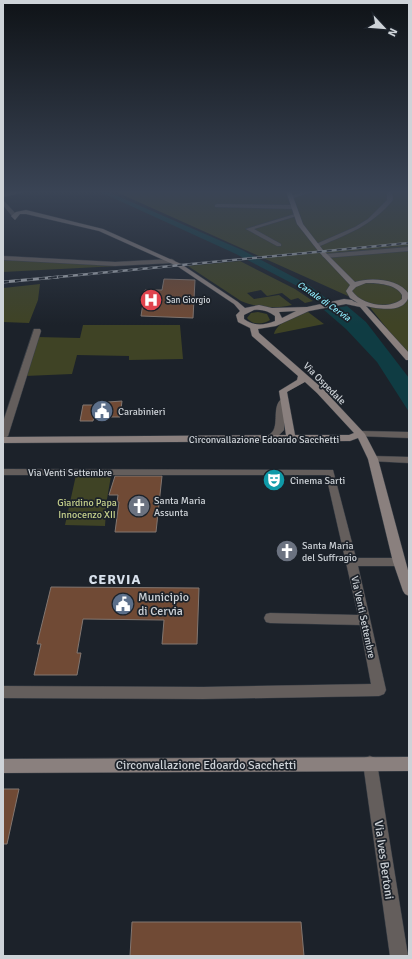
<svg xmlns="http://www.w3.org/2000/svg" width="412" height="959" font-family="Signika,sans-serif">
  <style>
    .green { fill: #3f4325 }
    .water { fill: #0f3c43 }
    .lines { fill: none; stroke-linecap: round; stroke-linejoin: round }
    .canal { fill: #0f3c43; fill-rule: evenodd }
    .building { fill: #704a35; stroke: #827670 }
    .street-casing { stroke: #383e46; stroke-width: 1 }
    .secondary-casing { stroke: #383e46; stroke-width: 1 }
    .street { fill: #645e5c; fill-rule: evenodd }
    .secondary { fill: #8a807e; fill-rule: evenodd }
    .rail-far1-casing { stroke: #a6abb1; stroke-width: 2.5 }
    .rail-casing { stroke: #a6abb1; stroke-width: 3 }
    .rail-far1 { stroke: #1c222a; stroke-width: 1.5; stroke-dasharray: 5; stroke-linecap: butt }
    .rail { stroke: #1c222a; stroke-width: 2; stroke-dasharray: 6; stroke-linecap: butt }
    .labels { text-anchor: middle; stroke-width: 3.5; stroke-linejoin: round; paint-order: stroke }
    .far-poi-label { font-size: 9px; fill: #ced3d8; stroke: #1c222a; text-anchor: start }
    .far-water-label { font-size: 9px; font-style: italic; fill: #8deafa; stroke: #1c222a }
    .street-label { font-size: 10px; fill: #ced3d8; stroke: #1c222a }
    .poi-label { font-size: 10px; fill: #ced3d8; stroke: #1c222a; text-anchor: start }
    .park-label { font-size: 10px; fill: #c6d18c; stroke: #1c222a }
    .near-poi-label { font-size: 12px; fill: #ced3d8; stroke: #1c222a; text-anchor: start }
    .near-street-label { font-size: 12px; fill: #ced3d8; stroke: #1c222a }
    .district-label { font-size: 14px; font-weight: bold; letter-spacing: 1px; fill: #d9e2ed; stroke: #1c222a }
  </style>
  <rect width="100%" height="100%" fill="#1c222a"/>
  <!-- green -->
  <path class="green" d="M114 191H409V356L368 305Z
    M3 260 118 266 3 272Z
    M240 261 295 289 313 301 305 303 298 298 291 300 282 293 267 296 261 290 247 293 254 299 279 295 292 305C275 309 257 308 241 301L188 266Z
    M40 284 38 300 29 323 3 322V288Z
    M258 312 267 314 270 320C263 325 252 325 247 318L251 313Z
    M308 312 324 324 274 334C277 322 297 314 308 312Z
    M83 325H180L183 359 129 360V356L77 355 72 374 25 376 37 337 80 338Z
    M76 475 111 476 107 499 105 526 65 525Z"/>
  <!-- water -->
  <path class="water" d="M347 306 366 322 409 378V412L377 362 346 329 324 310Z"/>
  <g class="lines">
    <!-- canal -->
    <path class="canal" d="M98 191H106L242 250 307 284 353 318 348 321 345 320 301 288 236 254Z"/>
  </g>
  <!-- building -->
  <path class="building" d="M164 279 195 280 193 318 141 316 145 290H162Z
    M122 401 120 417H94L93 421H80L83 405H107L108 402Z
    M115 476H162L156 532H115L119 502H117L118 495H109Z
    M51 587 199 588 197 644H162L164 620 83 619 77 653H81L77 675H34L41 644H37Z
    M3 789H19L7 844H3Z
    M132 922H301L304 956H130Z"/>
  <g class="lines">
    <!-- street casing -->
    <g class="street-casing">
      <path id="street" d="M17 191H28L3 197V193Z
        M307 191H315L290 199 287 197Z
        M387 191H392L393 200C371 226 350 233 320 246H316V244L355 227 368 219 387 200Z
        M3 200 16 214V216H12L3 205Z
        M217 204 293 205 296 207 293 209 215 207V205Z
        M295 214 300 215 254 229 281 244V246H277L246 229Z
        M409 247V251L325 258 322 256 325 254Z
        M3 256 115 262 172 259 175 261 172 263 115 266 3 260Z
        M34 329H40L41 331 8 436 3 439V422Z
        M284 398 288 401 284 411V430L273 441H267L265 439C268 436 273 432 274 429 278 420 272 402 284 398Z
        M360 431 409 432V438L357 436 355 434 357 432Z
        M373 456 409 457V463L370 461 368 459Z
        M3 469 333 470 356 558H399L403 559 405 562 403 565 399 566H358L386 690 384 694 379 696 203 699 3 698V686L203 687 371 684 360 625 270 623 266 622 264 618 266 614 270 613 358 615 326 475H3Z
        M370 756 375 758 377 763 408 956H390L363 763 365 758Z"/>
    </g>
    <!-- secondary casing -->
    <g class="secondary-casing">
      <path id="secondary" d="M286 191H291L303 224 323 250 355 282C371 277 399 279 409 294 407 314 379 309 366 306L409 353V360H406L360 307 346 304 309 311 276 326 258 329 259 333 323 389 365 434 378 459 409 574V596L405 594 403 591 393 562 368 459 358 438 350 441 3 443V437L286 435 279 391 297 380 298 376 252 336 250 328 238 322 236 315 240 311 234 304 177 266 99 231 26 214H20L15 220 11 216 16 212 26 210 103 229 181 264 238 302 245 308 259 305 272 308 307 307 344 299 352 300 353 301 358 303 350 298 346 291 350 285 319 252 297 224ZM366 283C378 283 396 284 402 295V299C388 310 362 305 352 291L356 287ZM254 310C262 309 268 311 275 316V321C263 326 254 326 244 319V315ZM296 311 282 318 279 312ZM305 382 317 393 354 433 349 435H295L287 392Z
        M409 757V771L3 773V759Z"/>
    </g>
    <!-- street -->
    <use href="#street" class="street"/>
    <!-- secondary -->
    <use href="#secondary" class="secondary"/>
    <!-- rail-far1 casing -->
    <g class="rail-far1-casing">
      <path id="rail-far1" d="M48 278 409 243"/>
    </g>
    <!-- rail casing -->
    <g class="rail-casing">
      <path id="rail" d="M3 282 58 277"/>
    </g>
    <!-- rail-far1 -->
    <use href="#rail-far1" class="rail-far1"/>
    <!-- rail -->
    <use href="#rail" class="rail"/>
  </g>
  <!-- sky -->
  <linearGradient id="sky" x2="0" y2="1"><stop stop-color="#0f1317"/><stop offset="0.59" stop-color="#3a4455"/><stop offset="1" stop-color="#3a4455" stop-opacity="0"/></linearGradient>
  <rect width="412" height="325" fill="url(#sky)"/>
  <!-- icons -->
  <defs>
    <g id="hospital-disc" transform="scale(1.15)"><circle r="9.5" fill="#e0444e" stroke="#1c222a"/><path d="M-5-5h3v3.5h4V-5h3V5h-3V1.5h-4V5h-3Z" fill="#fff"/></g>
    <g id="civic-disc" transform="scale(1.15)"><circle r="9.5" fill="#5c6f8a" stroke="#1c222a"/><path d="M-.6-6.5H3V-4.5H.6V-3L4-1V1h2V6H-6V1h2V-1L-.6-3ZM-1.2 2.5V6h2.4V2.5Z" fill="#fff"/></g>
    <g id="theatre-disc" transform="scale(1.15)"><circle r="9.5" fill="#0f9aa8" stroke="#1c222a"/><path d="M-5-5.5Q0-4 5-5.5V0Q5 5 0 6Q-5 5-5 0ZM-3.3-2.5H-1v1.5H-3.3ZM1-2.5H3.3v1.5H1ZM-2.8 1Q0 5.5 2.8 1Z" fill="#fff"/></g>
    <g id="church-disc" transform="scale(1.15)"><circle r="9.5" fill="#6b7280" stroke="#1c222a"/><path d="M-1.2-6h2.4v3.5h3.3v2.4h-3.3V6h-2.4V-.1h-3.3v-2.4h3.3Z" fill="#fff"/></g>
  </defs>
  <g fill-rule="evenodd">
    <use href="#hospital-disc" x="151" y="300"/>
    <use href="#civic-disc" x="102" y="411"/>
    <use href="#theatre-disc" x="274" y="480"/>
    <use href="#church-disc" x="139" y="506"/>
    <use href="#church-disc" x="287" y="551"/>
    <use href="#civic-disc" x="123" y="604"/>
  </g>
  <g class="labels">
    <!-- far-poi labels -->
    <g class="far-poi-label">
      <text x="166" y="303">San Giorgio</text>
    </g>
    <!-- far-water labels -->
    <g class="far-water-label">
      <text transform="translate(324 301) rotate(35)" y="3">Canale di Cervia</text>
    </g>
    <!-- street labels -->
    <g class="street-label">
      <text transform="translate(325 383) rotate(45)" y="4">Via Ospedale</text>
      <text x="264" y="443">Circonvallazione Edoardo Sacchetti</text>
      <text x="70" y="476">Via Venti Settembre</text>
      <text transform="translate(364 617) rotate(78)" y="4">Via Venti Settembre</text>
    </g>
    <!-- poi labels -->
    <g class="poi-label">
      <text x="118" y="415">Carabinieri</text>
      <text x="290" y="484">Cinema Sarti</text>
      <text x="154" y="504">Santa Maria<tspan x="154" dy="12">Assunta</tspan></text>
      <text x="302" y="549">Santa Maria<tspan x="302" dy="12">del Suffragio</tspan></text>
    </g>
    <!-- park labels -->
    <g class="park-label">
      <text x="87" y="506">Giardino Papa<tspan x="87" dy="12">Innocenzo XII</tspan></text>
    </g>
    <!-- near-poi labels -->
    <g class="near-poi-label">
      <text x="138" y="601">Municipio<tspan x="138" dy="14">di Cervia</tspan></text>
    </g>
    <!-- near-street labels -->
    <g class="near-street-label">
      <text x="206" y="769">Circonvallazione Edoardo Sacchetti</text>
      <text transform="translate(384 860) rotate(82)" y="4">Via Ives Bertoni</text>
    </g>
    <!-- district labels -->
    <g class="district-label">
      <text x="115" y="584">CERVIA</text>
    </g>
  </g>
  <!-- border -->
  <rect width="412" height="959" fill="none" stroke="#ced3d8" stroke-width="8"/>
  <!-- north arrow -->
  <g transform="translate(384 28) rotate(116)" stroke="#1c222a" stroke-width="3" paint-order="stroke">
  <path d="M0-3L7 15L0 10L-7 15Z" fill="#ced3d8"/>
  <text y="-6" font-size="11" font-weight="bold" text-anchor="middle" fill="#ced3d8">N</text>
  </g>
</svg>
